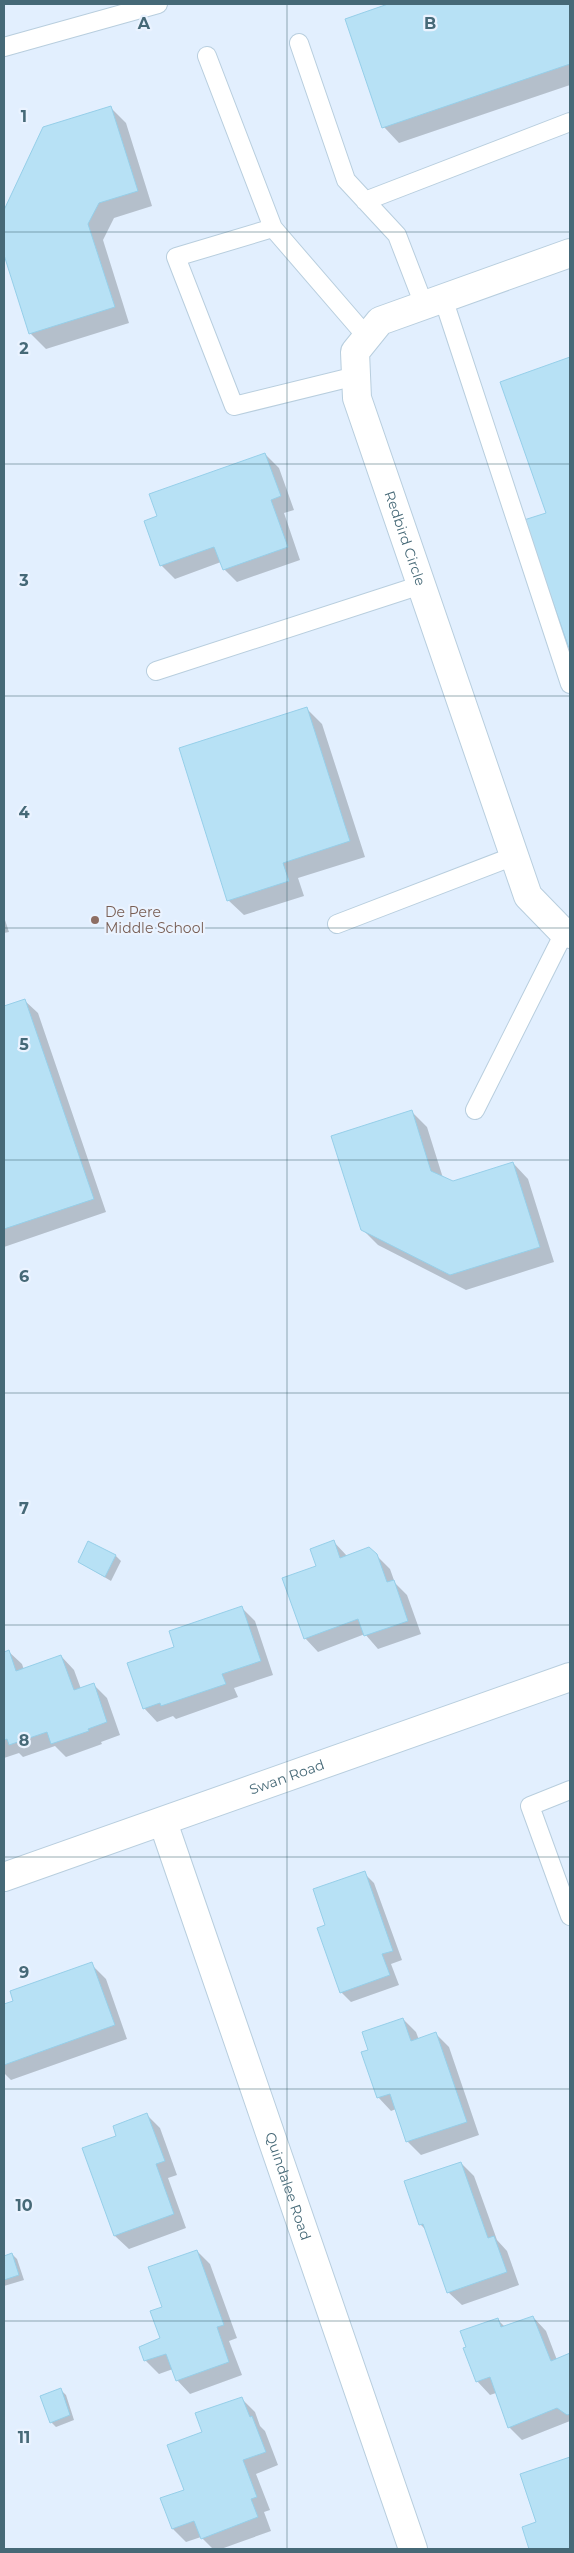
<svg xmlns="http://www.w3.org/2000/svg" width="574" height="2553" font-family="Montserrat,sans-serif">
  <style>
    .shadow { fill: #0003 }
    .building { fill: #b7e1f5; stroke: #96cfe9 }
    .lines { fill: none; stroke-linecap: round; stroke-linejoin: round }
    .lane-casing { stroke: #b8cede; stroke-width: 20 }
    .street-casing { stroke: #b8cede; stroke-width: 30 }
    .lane { stroke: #fff; stroke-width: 18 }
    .street { stroke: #fff; stroke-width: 28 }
    .grid { fill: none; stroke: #466977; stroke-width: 1; stroke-opacity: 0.55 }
    .education-dot { fill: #8d6e63; stroke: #eaf3ff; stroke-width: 2 }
    .labels { text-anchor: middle; stroke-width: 4.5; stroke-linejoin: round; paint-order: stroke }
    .street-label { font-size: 14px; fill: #466977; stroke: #eaf3ff }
    .education-label { font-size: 14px; fill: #785e54; stroke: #eaf3ff; text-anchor: start }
    .grid-label { font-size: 16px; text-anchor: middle; font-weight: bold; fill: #466977; stroke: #eaf3ff; stroke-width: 4.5; stroke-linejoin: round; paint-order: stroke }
  </style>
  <rect width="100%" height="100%" fill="#e2effe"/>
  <!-- shadow -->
  <path class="shadow" d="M392 4H570V85L399 143 384 127 346 19Z
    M110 107 126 123 152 206 114 218 103 240 129 323 46 349 30 333 4 251V213L44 128Z
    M570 358V647L526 521 547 514 501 383Z
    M265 454 279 468 294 510 284 513 300 560 237 582 224 569 221 562 175 579 161 565 159 517Z
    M307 709 322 724 365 857 298 878 304 896 244 915 228 900Z
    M4 917 9 932 4 933Z
    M24 1000 38 1013 106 1212 4 1247V1007Z
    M412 1112 427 1127 443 1178 453 1182 513 1163 528 1179 554 1262 466 1290 378 1245 362 1229Z
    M334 1542 347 1556 376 1555 390 1569 395 1583 407 1595 421 1634 378 1649 365 1634 318 1652 305 1638 317 1567Z
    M89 1543 116 1556 121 1561 111 1581 79 1562Z
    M242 1608 255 1621 273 1675 234 1688 238 1697 176 1719 173 1716 157 1722 144 1708 176 1648Z
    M8 1651 22 1664 24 1670 61 1656 74 1670 81 1689 94 1685 107 1698 120 1735 101 1742 102 1744 66 1757 55 1746 23 1757 19 1753 4 1758V1653Z
    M364 1873 374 1883 402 1960 391 1964 399 1985 351 2002 341 1992 327 1925Z
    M92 1965 106 1979 127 2039 11 2080 4 2073V2006Z
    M403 2019 416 2032 419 2040 436 2034 449 2047 479 2135 421 2155 407 2141 396 2109 391 2111 378 2097 370 2051Z
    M147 2115 160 2128 177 2175 168 2178 186 2228 129 2249 115 2236 118 2137Z
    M461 2163 474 2176 497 2240 507 2251 519 2285 462 2305 448 2292 427 2231 420 2224Z
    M197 2251 210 2264 237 2338 229 2341 242 2375 190 2394 177 2380 173 2369 159 2374 146 2361 141 2346 162 2339Z
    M12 2254 17 2259 24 2280 4 2286V2257Z
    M533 2317 546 2331 557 2360 570 2355V2421L522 2440 509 2427 496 2393 490 2395 477 2381 497 2319 505 2327Z
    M61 2390 66 2395 74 2420 56 2427 51 2422Z
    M242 2399 255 2412 260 2426 265 2431 278 2465 256 2474 270 2510 264 2512 271 2531 221 2549H213L201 2537 186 2542 173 2529 162 2498 185 2491 204 2433Z
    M570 2458V2549H530L523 2528 538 2523 522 2475Z"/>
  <!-- building -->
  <path class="building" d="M388 4H570V64L382 128 345 19Z
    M111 106 138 191 99 203 88 224 115 307 29 334 4 255V210L43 127Z
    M570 357V651L524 520 546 513 500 382Z
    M265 453 281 496 271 500 288 547 223 570 214 547 160 566 144 521 157 516 149 494Z
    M307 707 350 841 283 863 289 881 227 901 179 748Z
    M25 999 94 1199 4 1229V1006Z
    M412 1110 431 1171 453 1181 513 1162 540 1247 450 1275 361 1230 331 1136Z
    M334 1540 340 1558 369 1547 377 1554 387 1582 394 1580 408 1621 364 1636 358 1619 304 1639 282 1578 316 1566 310 1549Z
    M88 1541 116 1555 105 1577 78 1562Z
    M242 1606 261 1661 222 1674 226 1684 161 1706 160 1703 143 1709 127 1663 174 1647 169 1631Z
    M9 1650 16 1671 61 1655 74 1690 94 1683 107 1722 88 1729 89 1731 51 1744 47 1732 9 1745 7 1739 4 1740V1652Z
    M365 1871 393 1951 382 1954 390 1975 340 1993 317 1928 325 1925 313 1889Z
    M92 1962 115 2025 4 2065V2004L13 2001 10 1991Z
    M403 2018 411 2041 436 2032 467 2122 406 2142 390 2094 377 2098 361 2052 368 2050 362 2032Z
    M147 2113 165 2161 156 2164 174 2214 114 2236 82 2148 116 2136 113 2126Z
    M461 2162 488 2238 494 2236 507 2272 447 2293 423 2224 419 2225 404 2181Z
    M197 2250 224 2325 217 2327 229 2362 176 2381 166 2354 144 2361 139 2347 160 2338 150 2311 162 2307 148 2267Z
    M12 2253 19 2275 4 2280V2256Z
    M533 2316 551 2361 570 2353V2414L567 2415 557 2408 508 2428 490 2377 476 2382 463 2348 466 2347 460 2331 498 2318 501 2327Z
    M61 2388 70 2415 50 2423 40 2396Z
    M242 2397 250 2417 252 2416 266 2452 243 2460 257 2497 251 2499 258 2517 201 2539 194 2521 172 2529 160 2498 184 2490 167 2445 202 2432 195 2413Z
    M570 2457V2549H529L522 2527 536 2522 520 2474Z"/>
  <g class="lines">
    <!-- lane casing -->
    <g class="lane-casing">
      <path id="lane" d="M299 43 346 180 397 235 424 305
        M4 47 158 4
        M207 56 273 228 367 337
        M365 201 570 122
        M273 228 176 257 234 406 356 376
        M443 298 570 684
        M156 671 421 585
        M337 924 514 856
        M475 1110 564 933
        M570 1790 530 1806 570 1916"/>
    </g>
    <!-- street casing -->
    <g class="street-casing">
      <g id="street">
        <path id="s1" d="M570 253 380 321 355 352 357 398 528 896 564 933 570 934"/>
        <path id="s2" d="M163 1822 413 2549"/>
        <path id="s3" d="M4 1877 570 1677"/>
      </g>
    </g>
    <!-- lane -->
    <use href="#lane" class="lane"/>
    <!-- street -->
    <use href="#street" class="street"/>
  </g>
  <!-- grid -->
  <path class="grid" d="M287 4V2549M4 232H570M4 464H570M4 696H570M4 928H570M4 1160H570M4 1393H570M4 1625H570M4 1857H570M4 2089H570M4 2321H570"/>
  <!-- markers -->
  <circle class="education-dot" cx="95" cy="920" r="5"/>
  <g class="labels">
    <!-- street labels -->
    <g class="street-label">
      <text dy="5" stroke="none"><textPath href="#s1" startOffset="436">Redbird Circle</textPath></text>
      <text dy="5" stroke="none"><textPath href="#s3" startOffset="300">Swan Road</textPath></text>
      <text dy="5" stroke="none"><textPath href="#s2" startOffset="385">Quindalee Road</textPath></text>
    </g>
    <!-- education labels -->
    <g class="education-label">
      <text x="105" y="917">De Pere<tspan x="105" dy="16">Middle School</tspan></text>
    </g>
  </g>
  <g class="grid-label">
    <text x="144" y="29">A</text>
    <text x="430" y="29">B</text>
    <text x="24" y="122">1</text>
    <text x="24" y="354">2</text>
    <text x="24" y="586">3</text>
    <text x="24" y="818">4</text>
    <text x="24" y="1050">5</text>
    <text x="24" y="1282">6</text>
    <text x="24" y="1514">7</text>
    <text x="24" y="1746">8</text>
    <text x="24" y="1978">9</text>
    <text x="24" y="2211">10</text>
    <text x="24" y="2443">11</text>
  </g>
  <!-- border -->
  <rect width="574" height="2553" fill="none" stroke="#466977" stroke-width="10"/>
</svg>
